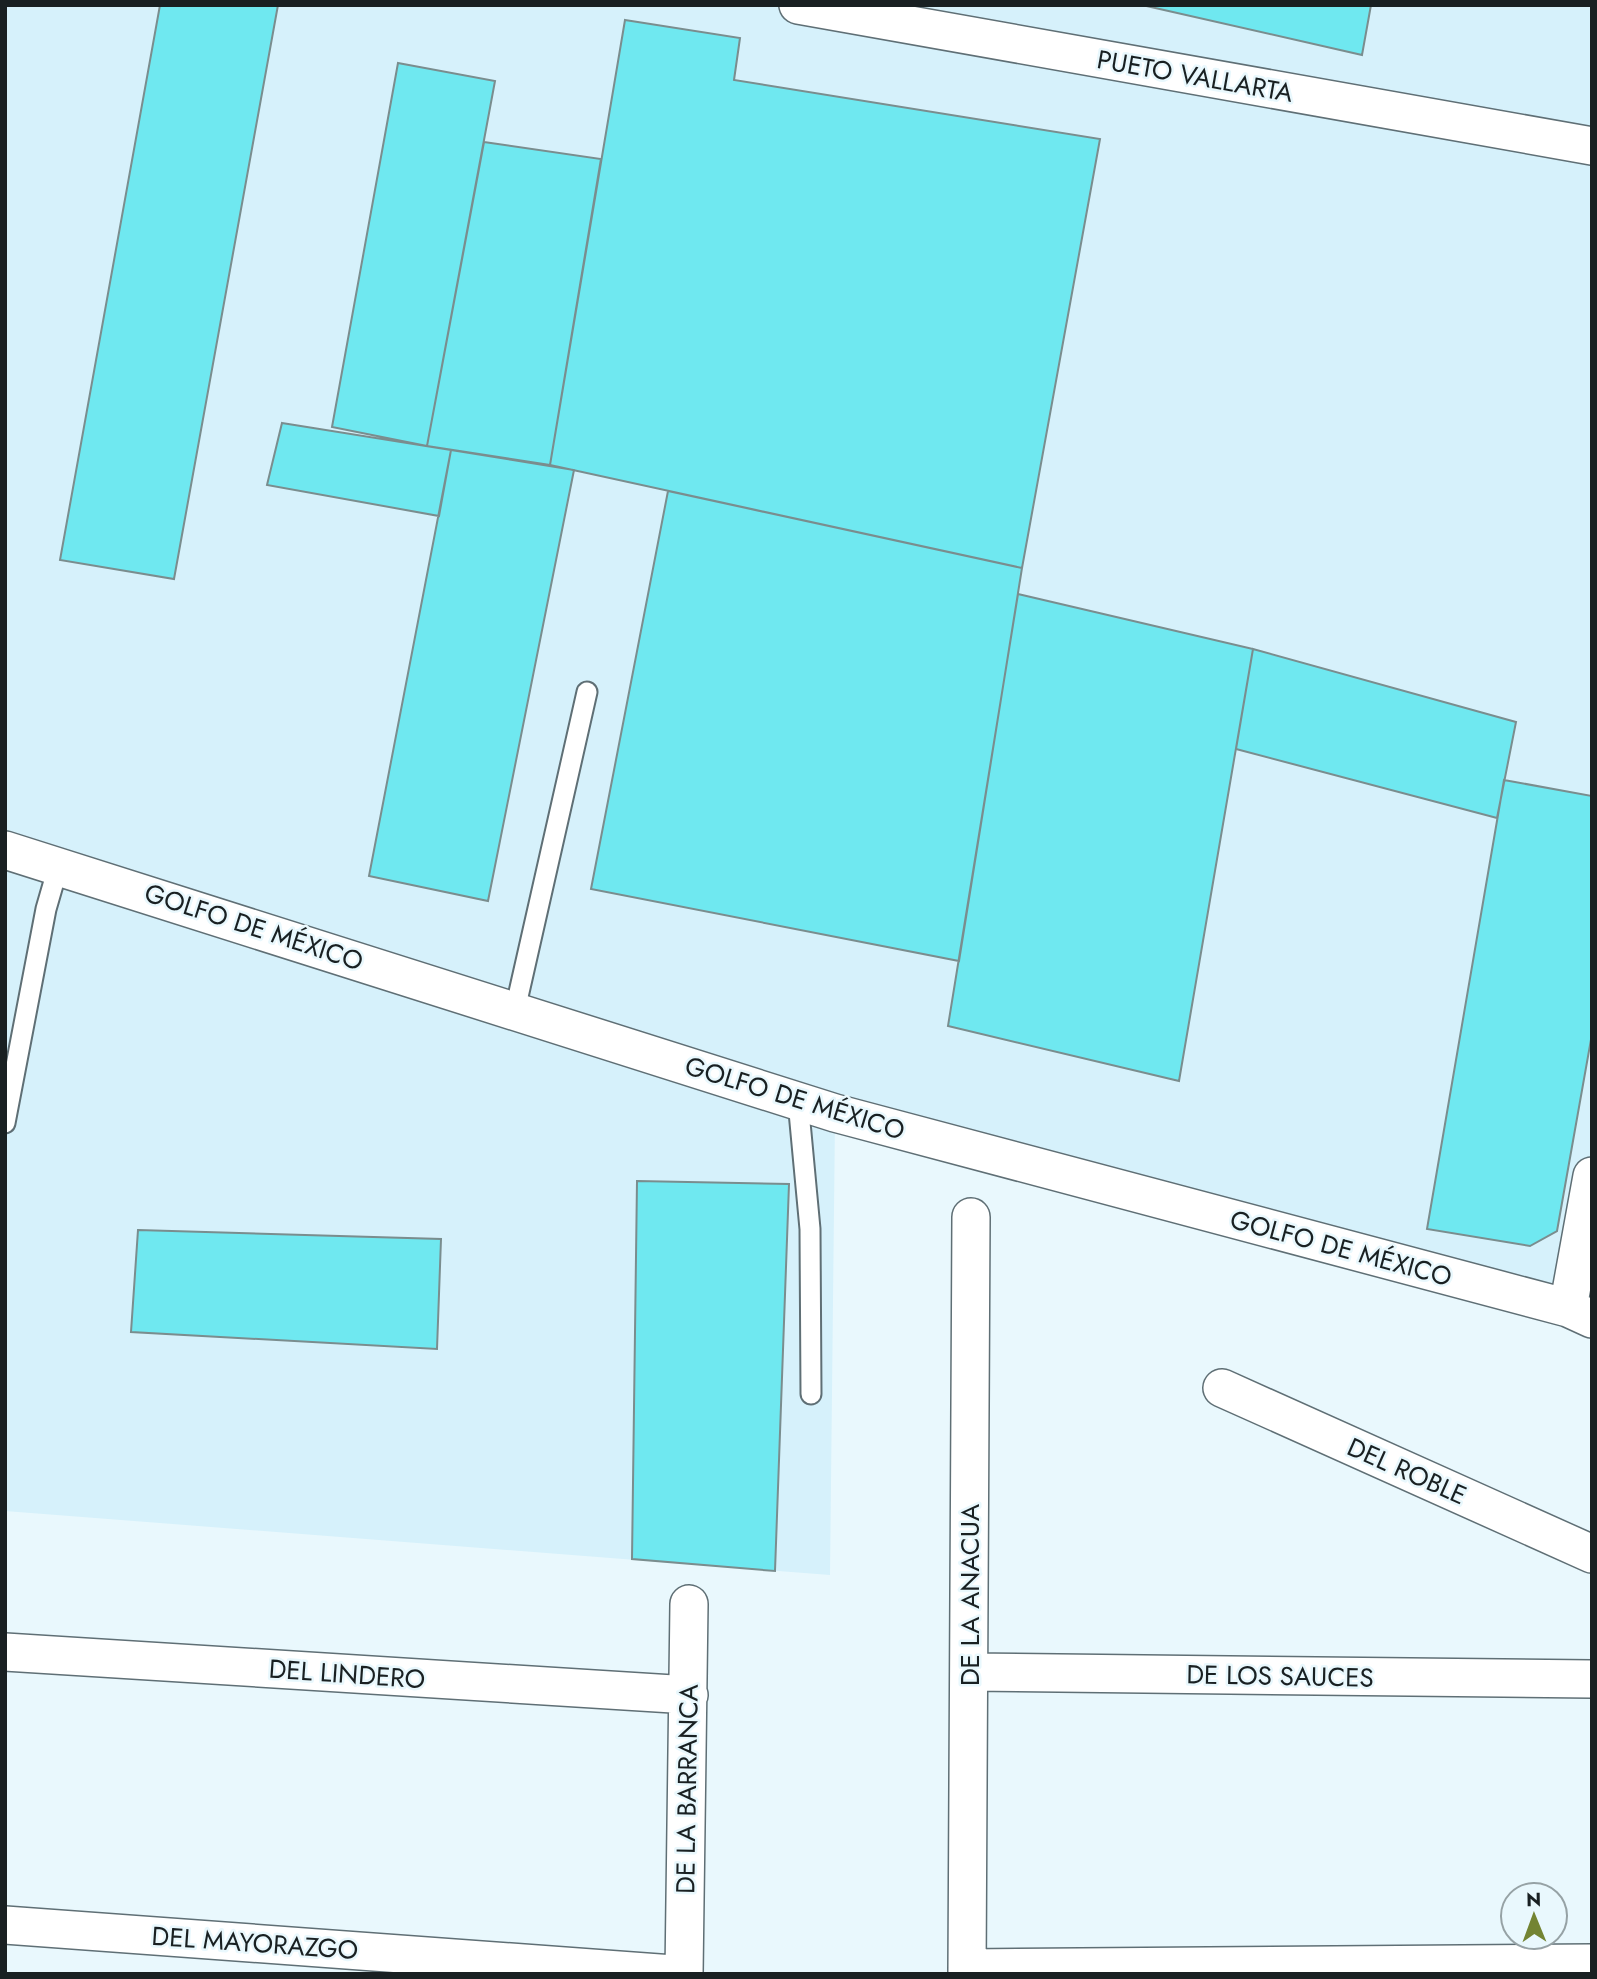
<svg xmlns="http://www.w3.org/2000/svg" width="1597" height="1979" font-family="Jost,sans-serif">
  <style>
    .built { fill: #d6f1fb }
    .building { fill: #6fe8f0; stroke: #7a8d8e; stroke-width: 2 }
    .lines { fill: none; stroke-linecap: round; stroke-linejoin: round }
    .service-casing { stroke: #5f6f75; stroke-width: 23 }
    .minor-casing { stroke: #5f6f75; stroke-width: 40 }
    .service { stroke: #fff; stroke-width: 19 }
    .minor { stroke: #fff; stroke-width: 37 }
    .labels { text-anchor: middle; stroke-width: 5; stroke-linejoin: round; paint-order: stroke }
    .street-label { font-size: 26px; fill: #192022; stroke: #e9f8fd }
  </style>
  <rect width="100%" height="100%" fill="#e9f8fd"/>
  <!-- built -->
  <path class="built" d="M5 5H1592V1309L835 1119 830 1575 5 1511Z"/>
  <!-- building -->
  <path class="building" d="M160 5H278L174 579 60 560Z
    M1142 5H1371L1362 55Z
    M625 20 740 38 734 80 1100 139 1022 568 550 465Z
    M398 63 495 81 427 446 332 427Z
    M484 142 601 159 550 465 427 446Z
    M282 423 451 450 439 516 267 485Z
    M451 450 574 470 488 901 369 876Z
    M668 491 1022 568 959 961 591 889Z
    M1018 594 1253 649 1179 1081 948 1026Z
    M1253 649 1516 722 1497 818 1236 749Z
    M1504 780 1592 796V1034L1557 1231 1530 1246 1427 1229Z
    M637 1181 789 1184 775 1571 632 1559Z
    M138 1230 441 1239 437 1349 131 1332Z"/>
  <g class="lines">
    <!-- service casing -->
    <g class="service-casing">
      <path id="service" d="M515 1010 587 692
        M798 1101 810 1229 811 1394
        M5 1123 46 909 59 864"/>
    </g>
    <!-- minor casing -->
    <g class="minor-casing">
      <path id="minor" d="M798 5 1592 146
        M5 850 835 1113 1568 1308 1592 1319
        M1568 1308 1592 1176
        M1222 1388 1592 1554
        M5 1652 689 1695
        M969 1672 1592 1679
        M5 1925 673 1974
        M967 1968 1592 1963
        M684 1974 689 1604
        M967 1974 971 1217"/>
    </g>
    <!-- service -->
    <use href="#service" class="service"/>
    <!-- minor -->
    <use href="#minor" class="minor"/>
  </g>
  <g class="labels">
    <!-- street labels -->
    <g class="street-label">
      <text transform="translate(1195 76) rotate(10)" y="9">PUETO VALLARTA</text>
      <text transform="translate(254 927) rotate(18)" y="9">GOLFO DE MÉXICO</text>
      <text transform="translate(795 1098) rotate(17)" y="9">GOLFO DE MÉXICO</text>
      <text transform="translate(1341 1248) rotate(15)" y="9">GOLFO DE MÉXICO</text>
      <text transform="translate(1407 1471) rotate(24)" y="9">DEL ROBLE</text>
      <text transform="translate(970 1595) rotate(-90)" y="9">DE LA ANACUA</text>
      <text transform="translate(347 1674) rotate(4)" y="9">DEL LINDERO</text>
      <text transform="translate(1280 1676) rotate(1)" y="9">DE LOS SAUCES</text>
      <text transform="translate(687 1789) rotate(-89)" y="9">DE LA BARRANCA</text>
      <text transform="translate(255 1943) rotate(4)" y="9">DEL MAYORAZGO</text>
    </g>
  </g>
  <!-- border -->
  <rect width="1597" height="1979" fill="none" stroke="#192022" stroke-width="14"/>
  <!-- north arrow -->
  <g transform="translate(1534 1916) rotate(359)"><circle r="33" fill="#e9f8fd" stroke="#96a2a5" stroke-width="2"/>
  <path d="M0-5L12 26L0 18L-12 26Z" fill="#738433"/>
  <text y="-10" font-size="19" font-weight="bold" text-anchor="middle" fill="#192022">N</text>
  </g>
</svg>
